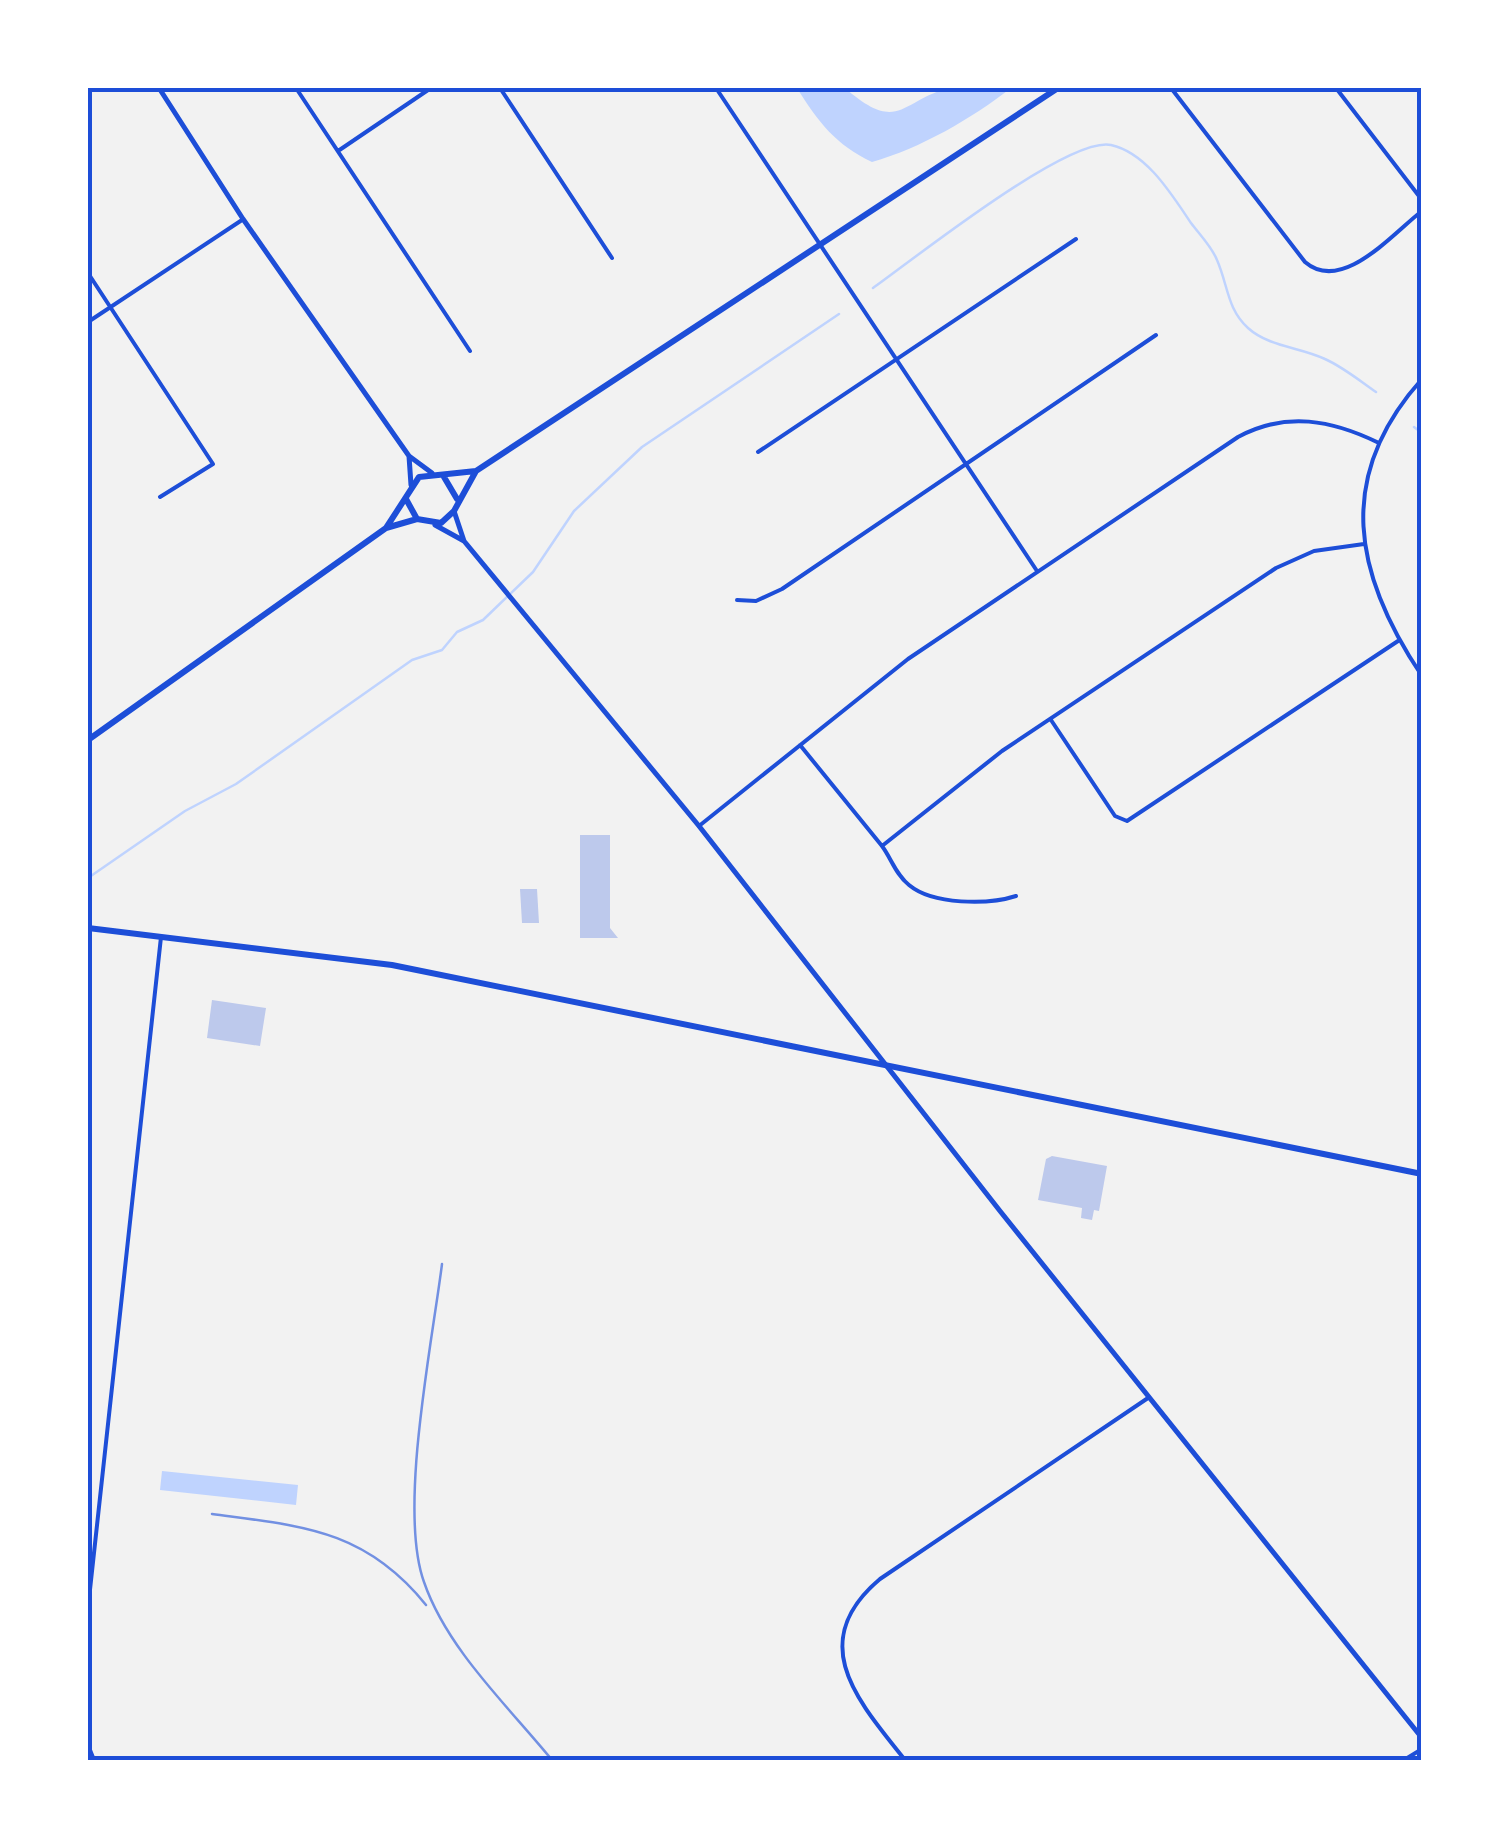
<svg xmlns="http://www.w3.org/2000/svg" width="1509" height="1848" font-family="Ubuntu,sans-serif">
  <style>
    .water { fill: #bfd3fe }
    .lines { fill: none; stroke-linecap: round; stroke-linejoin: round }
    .stream { stroke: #bfd3fe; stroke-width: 2.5 }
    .building { fill: #bdc9ec }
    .minor { stroke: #1d4ed8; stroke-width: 4 }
    .tertiary { stroke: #1d4ed8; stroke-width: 5 }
    .secondary { stroke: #1d4ed8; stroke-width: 6 }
    .primary { stroke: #1d4ed8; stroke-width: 6 }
    .rail { stroke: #7290e2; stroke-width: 2.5 }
    .neatline { fill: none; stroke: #1d4ed8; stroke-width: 4 }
  </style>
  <rect width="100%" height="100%" fill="#f2f2f2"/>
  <!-- water -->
  <path class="water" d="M797 88H845C898 134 900 102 948 88 966 82 993 87 1011 88 971 119 921 148 872 162 836 145 818 122 797 88Z
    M162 1471 298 1485 296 1505 160 1490Z"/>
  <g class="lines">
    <!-- stream -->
    <path class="stream" d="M873 288C914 259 1068 136 1111 145 1147 153 1172 195 1191 223 1200 235 1212 247 1217 260 1228 285 1227 309 1248 328 1269 347 1300 347 1325 359 1343 367 1360 381 1376 392
      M1414 427 1422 433
      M88 878 185 811 236 784 412 660 442 650 457 632 483 620 533 572 574 511 642 447 839 314"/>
  </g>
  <!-- building -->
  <path class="building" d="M580 835H610V928L618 938H580Z
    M520 889H537L539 923H522Z
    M212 1000 266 1008 260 1046 207 1038Z
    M1052 1156 1107 1166 1099 1211 1094 1210 1092 1220 1081 1218 1082 1208 1038 1200 1046 1159Z"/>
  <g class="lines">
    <!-- minor -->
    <path class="minor" d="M296 88 470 351
      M500 88 612 258
      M716 88 1037 571
      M1171 88 1305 262C1342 294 1392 234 1422 211
      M1336 88 1422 200
      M338 151 431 88
      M88 273 213 464 160 497
      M88 322 242 220
      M1422 379C1334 477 1354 575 1422 676
      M758 452 1076 239
      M737 600 756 601 782 589 1156 335
      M1051 720 1115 816 1127 821 1398 641
      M800 745 882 846 1002 751 1276 568 1314 551 1364 544
      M699 826 908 659 1238 437C1286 411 1332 420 1379 443
      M882 846C891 858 896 875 909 885 933 905 988 905 1016 896
      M88 1608 161 937
      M88 1745 94 1760
      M905 1760C859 1702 804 1643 880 1579L1148 1398
      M1404 1760 1422 1749"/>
    <!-- tertiary -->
    <path class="tertiary" d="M159 88 243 219 409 456 432 473
      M409 456 411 485
      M454 511 464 541 699 826 1000 1211 1422 1738
      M435 525 464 541"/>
    <!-- secondary -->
    <path class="secondary" d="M444 477 457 499
      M406 499 417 519 441 523 454 511 476 471
      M386 528 419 477 476 471 1058 88
      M88 740 386 528 417 519"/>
    <!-- primary -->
    <path class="primary" d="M88 928 392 965 1422 1174"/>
    <!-- rail -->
    <path class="rail" d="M442 1264C432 1344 398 1510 424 1582 447 1649 508 1706 552 1760
      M212 1514C301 1526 365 1529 426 1605"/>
  </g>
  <!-- border -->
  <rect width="1509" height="1848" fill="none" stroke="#ffffff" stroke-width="180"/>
  <rect x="90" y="90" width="1329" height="1668" class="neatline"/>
</svg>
